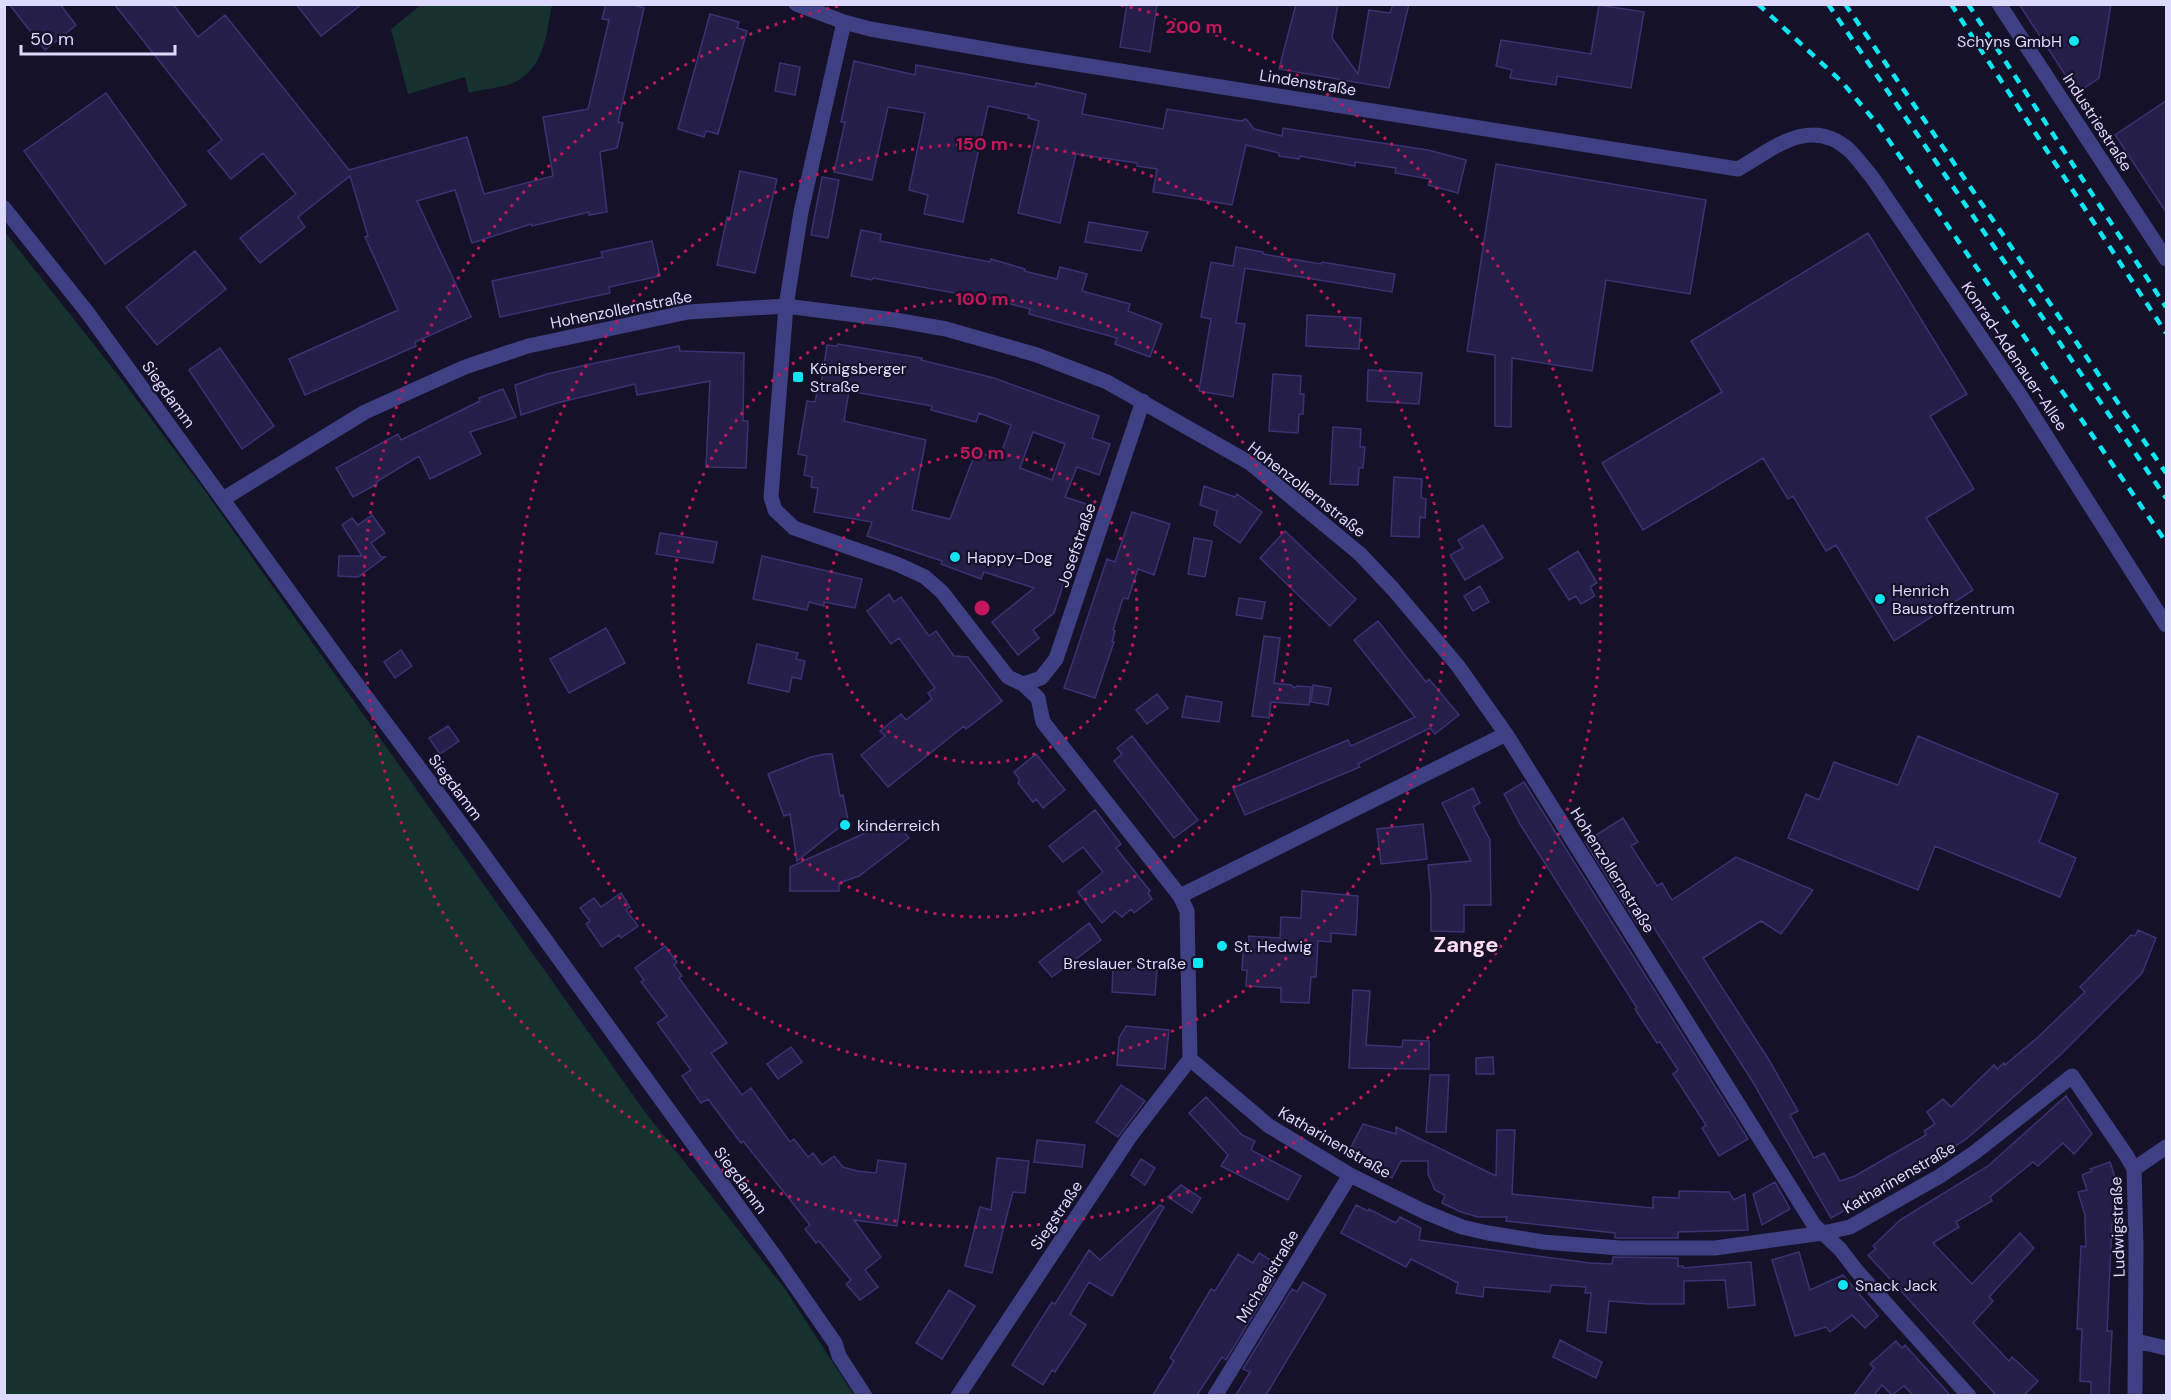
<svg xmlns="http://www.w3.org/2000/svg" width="2171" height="1400" font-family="'DM Sans',sans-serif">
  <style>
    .green { fill: #15322f }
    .building { fill: #251e48; stroke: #3c3273; stroke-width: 1.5; fill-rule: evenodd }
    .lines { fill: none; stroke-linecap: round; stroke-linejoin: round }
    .minor { stroke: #3f3f84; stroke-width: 15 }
    .rail { stroke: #10e5f3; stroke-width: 4.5; stroke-dasharray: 9 8; stroke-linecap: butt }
    .ring { fill: none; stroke: #c2185b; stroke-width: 3; stroke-dasharray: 3 6 }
    .poi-dot { fill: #10e5f3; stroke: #141128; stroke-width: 2 }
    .labels { text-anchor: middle; stroke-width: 4.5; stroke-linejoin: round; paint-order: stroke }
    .poi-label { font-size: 16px; fill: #dddafd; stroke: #141128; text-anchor: start }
    .street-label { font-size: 16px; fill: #dddafd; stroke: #141128 }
    .district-label { font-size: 22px; font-weight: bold; fill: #fddcf2; stroke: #141128 }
    .centre { fill: #c2185b; stroke: #141128; stroke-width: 3 }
    .ring-label { font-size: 18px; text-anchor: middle; font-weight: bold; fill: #c2185b; stroke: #141128; stroke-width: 4.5; stroke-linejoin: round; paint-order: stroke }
  </style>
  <rect width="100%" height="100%" fill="#141128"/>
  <!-- green -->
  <path class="green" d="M421 5V4L552 5C546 33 545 67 515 82 502 88 483 89 469 93L465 77 408 94 391 29Z
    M4 231 122 380 205 491 645 1112 785 1289 854 1395H5Z"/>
  <!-- building -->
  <path class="building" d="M9 4H60L76 25 45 50Z
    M114 4H173L198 37 225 15 349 170 467 137 484 194 553 176 543 117 588 109 609 20 602 19 606 4H631L644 8 618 122 623 123 617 148 600 152 607 212 589 215V212L532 226 531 224 472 243 455 190 417 201 471 317 415 342 416 346 305 395 289 359 398 310 365 237 368 236 350 176 298 217 305 227 260 263 240 238 296 194 263 153 231 179 208 151 222 140Z
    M296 4H362L321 36Z
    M1127 4H1157L1150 52 1120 47Z
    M1296 4H1338L1332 38 1358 74 1369 10 1390 13 1393 4H1409L1389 88 1279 69Z
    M2019 4H2111L2099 78 2077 93Z
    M1599 5 1644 12 1631 88 1557 76 1556 85 1510 78 1512 70 1496 66 1501 40 1591 54Z
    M710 14 739 22 737 28 747 31 718 134 706 131 704 137 678 129Z
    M854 61 915 75 916 65 1035 87 1036 83 1086 94 1082 114 1163 129 1167 109 1241 121 1246 119 1254 129 1282 136 1283 128 1428 150 1466 160 1458 193 1428 185 1430 179 1395 173 1396 168 1355 162V166L1300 156 1299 159 1279 156V153L1246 145 1232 205 1153 192 1157 169 1137 166V163L1076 154 1060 223 1018 213 1039 121 1028 118 1029 115 988 106 963 222 924 214 928 195 909 190 925 113 888 107 872 180 834 172 845 122H841Z
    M780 63 800 67 795 95 775 91Z
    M106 93 186 205 105 264 24 151Z
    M2166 101V212L2115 135Z
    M1496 164 1706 200 1690 294 1606 280 1592 371 1512 358 1511 427 1495 426V355L1467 351Z
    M740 171 777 179 755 273 717 265 727 217 730 218Z
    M822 177 839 180 828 238 811 235Z
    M1089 222 1148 232 1141 251 1085 242Z
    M861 230 881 234 880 241 990 262 991 259 1025 269 1024 271 1057 279 1060 267 1087 274 1082 291 1130 304 1128 311 1162 324 1150 357 1115 344 1117 338 1029 314 1030 309 972 294 971 296 873 278 872 280 851 276Z
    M1868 233 1967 394 1930 416 1974 489 1926 518 1973 590 1894 641 1836 545 1826 551 1793 496 1788 499 1763 458 1643 530 1602 463 1722 392 1691 341Z
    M652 241 660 276 609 287 610 293 500 317 492 281 603 257 601 252Z
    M1236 247 1263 252V254L1321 264 1322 262 1395 274 1392 292 1245 268 1236 323 1245 324 1233 397 1199 391 1211 319 1201 317 1211 262 1233 266Z
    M195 251 226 289 157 345 126 307Z
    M1307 315 1361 318 1359 349 1306 346Z
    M838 344 922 358 921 360 994 378 1099 416 1092 438 1110 444 1099 475 1077 467 1065 497 1089 505 1054 613 1033 630 1039 638 1018 655 992 622 1034 588 984 572 981 579 941 564 942 561 867 536 872 522 814 512 818 488 811 487 812 477 804 475 807 456 798 454 807 401 815 402 817 391 820 392 827 345 837 346ZM849 391 932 406 931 410 976 422 979 413 1011 425 999 460 976 451 950 519 912 510 926 440 844 421ZM1033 432 1065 444 1052 480 1020 468Z
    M679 346 680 351 744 353 743 421H748L746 468 706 467 710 381 637 395 635 384 557 403 521 415 515 385 547 374 586 365Z
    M220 348 274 426 242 449 189 370Z
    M1368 370 1422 373 1419 404 1367 401Z
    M1273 374 1301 376 1300 394H1304L1303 414H1299L1298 433 1269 431Z
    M503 389 516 417 470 432 481 454 430 479 419 456 376 482 377 484 353 497 336 468 398 434 401 440 480 401 479 398Z
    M1333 427 1361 429 1360 447H1365L1363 468H1359L1358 485 1330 484Z
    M1394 477 1422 479 1421 498 1426 499 1425 518 1420 517 1419 537 1391 536Z
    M1204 486 1235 497 1237 494 1262 512 1240 543 1214 525 1217 511 1200 505Z
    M1132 512 1170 524 1154 575 1138 569 1128 599 1123 598 1113 630 1115 631 1112 642H1114L1095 698 1064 688 1107 559 1115 562Z
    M372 515 385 533 371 543 381 557H385L358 577 338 576 339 556H362L342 525 352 518 358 525Z
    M1483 525 1503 558 1465 580 1450 555 1463 548 1458 540Z
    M1285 531 1356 599 1330 626 1260 558Z
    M660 533 717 542 713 563 656 554Z
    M1194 538 1212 541 1205 577 1188 574Z
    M1578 551 1597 583 1590 587 1595 596 1581 604 1576 596 1569 600 1549 569Z
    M762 556 862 579 855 608 824 602V606L809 602 807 610 753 599Z
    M1480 586 1489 602 1473 611 1464 596Z
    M889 594 894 602 901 597 929 636 936 631 954 656 968 657 1002 701 966 729 964 726 888 787 861 755 885 736 880 731 901 714 906 720 932 699 928 693 935 688 899 638 891 644 867 611Z
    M1239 598 1265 602 1262 619 1236 615Z
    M1378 621 1426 682 1429 679 1459 715 1435 734 1430 728 1358 764 1360 767 1245 815 1233 788 1348 740 1351 746 1415 717 1354 640Z
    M606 628 625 663 569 693 550 659Z
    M1264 636 1280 638 1274 683 1291 685 1294 688 1297 686 1311 687 1309 705 1271 702 1269 718 1252 716Z
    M757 644 798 653 796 659 805 661 801 679 792 677 789 692 748 683Z
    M401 650 412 666 395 678 384 662Z
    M1313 685 1331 688 1328 705 1311 702Z
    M1157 694 1168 708 1147 724 1136 710Z
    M1186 696 1222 702 1219 722 1182 717Z
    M448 726 459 741 440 754 429 738Z
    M1132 736 1198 820 1174 838 1114 761 1122 754 1117 748Z
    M1918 736 2058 794 2039 842 2076 858 2060 897 1935 846 1918 890 1788 838 1806 794 1819 800 1834 762 1898 785Z
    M825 754H832L840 796 843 795 848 820 797 861 790 814 784 816 768 774 811 757Z
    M1036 754 1065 790 1043 808 1036 799 1033 802 1018 783 1020 780 1014 772Z
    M1524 782 1748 1139 1719 1156 1702 1128 1706 1125 1673 1074 1678 1070 1660 1042 1657 1043 1635 1009 1637 1008 1520 824 1504 794Z
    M1473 788 1480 803 1473 807 1490 840 1491 905H1464V932L1431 931V896L1428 865 1471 861 1442 803Z
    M1095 810 1121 844 1116 848 1150 891 1148 893 1152 899 1134 913 1131 909 1122 917 1115 911 1102 923 1078 892 1103 872 1083 847 1063 862 1049 846Z
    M1623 818 1638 842 1631 846 1657 886 1662 883 1672 900 1736 857 1813 890 1781 934 1761 921 1703 958 1769 1060 1798 1111 1790 1115 1814 1158 1824 1153 1840 1181 1855 1176 1926 1135 1924 1131 1935 1124 1927 1112 1943 1099 1951 1107 1994 1065 1997 1069 2004 1063 2005 1065 2037 1038 2085 992 2080 987 2131 935 2135 936 2138 930 2156 938 2142 973 2060 1055 1978 1129 1965 1140 1908 1175 1831 1218 1751 1079 1647 917 1637 924 1585 842Z
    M894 820 909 838 859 876 839 883V891H790V867Z
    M1423 824 1427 859 1381 864 1377 829Z
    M1302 891 1358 896 1356 935 1331 933V942L1318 941 1316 977H1311L1309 1003 1281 1002V988L1246 986 1247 970H1242L1243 952H1248L1249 936 1280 938 1281 917 1301 918Z
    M621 893 630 907 626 910 638 926 621 938 619 935 602 947 586 924 590 921 580 908 594 898 601 907Z
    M1089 923 1101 940 1052 977 1039 962Z
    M665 946 677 962 674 965 682 976 679 978 727 1043 711 1053 742 1095 751 1088 790 1142 794 1139 808 1157 813 1153 822 1165 834 1156 843 1167 857 1171 876 1173 878 1160 906 1164 897 1226 854 1220 881 1257 865 1270 878 1287 860 1300 846 1284 851 1280 819 1241 816 1243 805 1229 810 1225 783 1191 743 1141 741 1143 708 1099 701 1103 682 1076 691 1070 657 1023 667 1016 641 982 644 980 635 968Z
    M1113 967 1157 970 1155 995 1112 992Z
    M1353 990 1370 991 1366 1045 1402 1047 1403 1040 1429 1041V1069L1349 1068Z
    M1126 1026 1169 1030 1165 1069 1117 1065 1119 1038Z
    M791 1047 802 1062 778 1079 767 1064Z
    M1493 1057 1494 1074H1476V1058Z
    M1430 1075H1449L1446 1132H1426Z
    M1121 1085 1145 1101 1118 1137 1096 1122Z
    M2066 1096 2092 1134 2074 1154 2063 1143 2038 1166 2033 1162 1990 1197 1992 1201 1956 1222 1959 1227 1933 1243 1972 1284 2020 1233 2034 1248 1989 1297 1993 1301 1973 1323 2009 1361 2012 1357 2038 1381 2024 1395H1996L1868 1255 1876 1249 1873 1246 1900 1220 1988 1166Z
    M1206 1097 1242 1135 1255 1141 1251 1150 1301 1176 1288 1200 1221 1166 1228 1155 1189 1113Z
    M1363 1124 1396 1134V1127L1496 1176 1497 1130H1515L1512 1194 1653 1208V1197L1679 1198V1191L1729 1192 1734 1200 1745 1194 1748 1230 1678 1232V1238H1615V1233L1506 1221 1507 1217H1478L1461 1212 1442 1203 1445 1195 1435 1190 1428 1174V1161H1401L1392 1178 1347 1155Z
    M1037 1140 1085 1145 1082 1167 1034 1162Z
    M997 1158 1029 1161 1025 1193 1013 1192 992 1273 965 1266 980 1207 991 1210Z
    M1141 1159 1155 1168 1145 1185 1131 1175Z
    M2110 1162 2123 1201 2119 1197 2120 1224H2112L2107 1331H2112L2109 1395H2091V1382L2080 1381 2082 1329H2077L2081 1246 2086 1247 2085 1224V1215L2078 1192 2087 1190 2082 1175 2092 1171 2090 1169Z
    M1775 1182 1790 1209 1762 1225 1753 1194Z
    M1181 1185 1201 1198 1192 1213 1168 1197Z
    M1160 1205 1164 1207 1112 1296 1089 1282 1070 1314 1086 1325 1055 1372 1052 1370 1043 1385 1012 1365 1052 1302 1055 1304 1089 1250 1100 1260Z
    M1356 1205 1368 1211 1369 1209 1396 1223 1400 1217 1421 1228 1419 1240 1455 1245 1590 1263 1612 1264 1613 1257 1678 1258V1266H1683V1268L1751 1262 1755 1305 1728 1308 1725 1280 1684 1281V1304H1648L1609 1301 1606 1333 1587 1331 1591 1293H1585L1586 1287 1551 1285 1550 1292 1484 1287 1483 1297 1456 1293 1458 1283 1411 1259 1406 1267 1341 1233Z
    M1799 1252 1810 1290 1843 1275 1878 1316 1865 1328 1852 1315 1830 1332 1826 1327 1795 1336 1772 1260Z
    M1259 1253 1277 1264 1270 1276 1275 1279 1226 1360 1222 1357 1197 1395H1153L1174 1361 1170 1358 1211 1289 1215 1291 1238 1254 1253 1263Z
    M1303 1282 1326 1295 1266 1395H1236L1250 1372 1243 1369 1292 1289 1297 1292Z
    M949 1290 975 1306 942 1359 916 1343Z
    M1560 1340 1602 1362 1596 1378 1553 1357Z
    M1896 1341 1902 1348 1905 1345 1950 1395H1913L1904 1386 1892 1395 1882 1385 1874 1395H1854L1874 1368 1870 1364Z"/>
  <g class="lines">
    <!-- minor -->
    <path class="minor" d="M796 4 844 22 870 29 1020 55 1738 169C1773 149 1809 116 1848 149 1857 157 1864 168 1872 177L2022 398 2166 625
      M1999 4 2166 259
      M844 22 801 212 786 306 771 497 775 510 794 528 897 564 925 577 942 592 1008 677 1023 684 1038 698 1043 722 1180 896 1187 911 1190 1059 1269 1126 1350 1175 1425 1212 1462 1227 1488 1233 1543 1242 1620 1248H1715L1823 1233 1850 1227 1940 1176 1974 1153 2072 1076 2126 1155 2134 1169 2136 1245 2135 1396
      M4 208 87 312 349 674 473 840 776 1258 835 1343 839 1356 865 1396
      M223 499 365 412 465 367 528 346 688 312 786 306 895 320 946 329 1037 355 1107 382 1250 463 1360 554 1393 589 1458 666 1506 734 1814 1225 1840 1249 1856 1270 1969 1396
      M1023 684 1041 678 1056 659 1143 401
      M1180 896 1506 734
      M2134 1169 2166 1147
      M2136 1341 2166 1348
      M958 1396 1129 1138 1190 1059
      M1215 1396 1350 1175"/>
    <!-- rail -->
    <path class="rail" d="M1758 4 1842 82 1879 126 2166 542
      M1828 4 2166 498
      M1845 4 2166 473
      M1951 4 2166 333
      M1968 4 2166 307"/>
  </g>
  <!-- distance rings -->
  <g class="ring">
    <circle cx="982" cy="608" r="155"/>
    <circle cx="982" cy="608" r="309"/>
    <circle cx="982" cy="608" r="464"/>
    <path d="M1121 5A619 619 0 1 1 843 5"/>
  </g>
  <!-- markers -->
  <g class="poi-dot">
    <circle cx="2074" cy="41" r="6"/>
    <rect x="792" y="371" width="12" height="12" rx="3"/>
    <circle cx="955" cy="557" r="6"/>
    <circle cx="1880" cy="599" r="6"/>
    <circle cx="845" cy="825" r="6"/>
    <circle cx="1222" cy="946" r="6"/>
    <rect x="1192" y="957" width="12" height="12" rx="3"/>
    <circle cx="1843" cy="1285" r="6"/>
  </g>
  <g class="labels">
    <!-- poi labels -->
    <g class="poi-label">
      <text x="2062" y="47" text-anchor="end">Schyns GmbH</text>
      <text x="810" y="374">Königsberger<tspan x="810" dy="18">Straße</tspan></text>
      <text x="967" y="563">Happy-Dog</text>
      <text x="1892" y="596">Henrich<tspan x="1892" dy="18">Baustoffzentrum</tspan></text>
      <text x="857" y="831">kinderreich</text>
      <text x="1234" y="952">St. Hedwig</text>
      <text x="1186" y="969" text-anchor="end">Breslauer Straße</text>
      <text x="1855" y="1291">Snack Jack</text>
    </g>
    <!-- street labels -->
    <g class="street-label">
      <text transform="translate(1308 82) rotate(9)" y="6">Lindenstraße</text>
      <text transform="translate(2098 122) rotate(57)" y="6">Industriestraße</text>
      <text transform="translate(621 309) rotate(-11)" y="6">Hohenzollernstraße</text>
      <text transform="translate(2015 356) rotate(56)" y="6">Konrad-Adenauer-Allee</text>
      <text transform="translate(169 394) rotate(54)" y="6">Siegdamm</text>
      <text transform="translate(1307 489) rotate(38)" y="6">Hohenzollernstraße</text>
      <text transform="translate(1076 545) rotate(-71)" y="6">Josefstraße</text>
      <text transform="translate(456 787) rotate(53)" y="6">Siegdamm</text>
      <text transform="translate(1613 870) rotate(58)" y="6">Hohenzollernstraße</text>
      <text transform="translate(1335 1142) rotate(30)" y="6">Katharinenstraße</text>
      <text transform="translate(1899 1177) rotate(-30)" y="6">Katharinenstraße</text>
      <text transform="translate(741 1180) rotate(54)" y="6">Siegdamm</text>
      <text transform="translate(1056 1215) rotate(-56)" y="6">Siegstraße</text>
      <text transform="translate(2117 1227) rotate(-92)" y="6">Ludwigstraße</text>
      <text transform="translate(1267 1276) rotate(-59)" y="6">Michaelstraße</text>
    </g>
    <!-- district labels -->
    <g class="district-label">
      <text x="1466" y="952">Zange</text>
    </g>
  </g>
  <circle cx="982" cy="608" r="9" class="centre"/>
  <g class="ring-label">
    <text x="1194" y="33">200 m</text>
    <text x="982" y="150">150 m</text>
    <text x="982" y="305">100 m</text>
    <text x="982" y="459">50 m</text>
  </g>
  <!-- border -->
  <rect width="2171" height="1400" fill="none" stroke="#dddafd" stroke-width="12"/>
  <!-- scale -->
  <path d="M21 45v9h154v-9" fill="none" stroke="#dddafd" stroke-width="3"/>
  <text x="30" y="45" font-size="18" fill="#dddafd" stroke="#141128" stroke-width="4.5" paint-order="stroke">50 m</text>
</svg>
